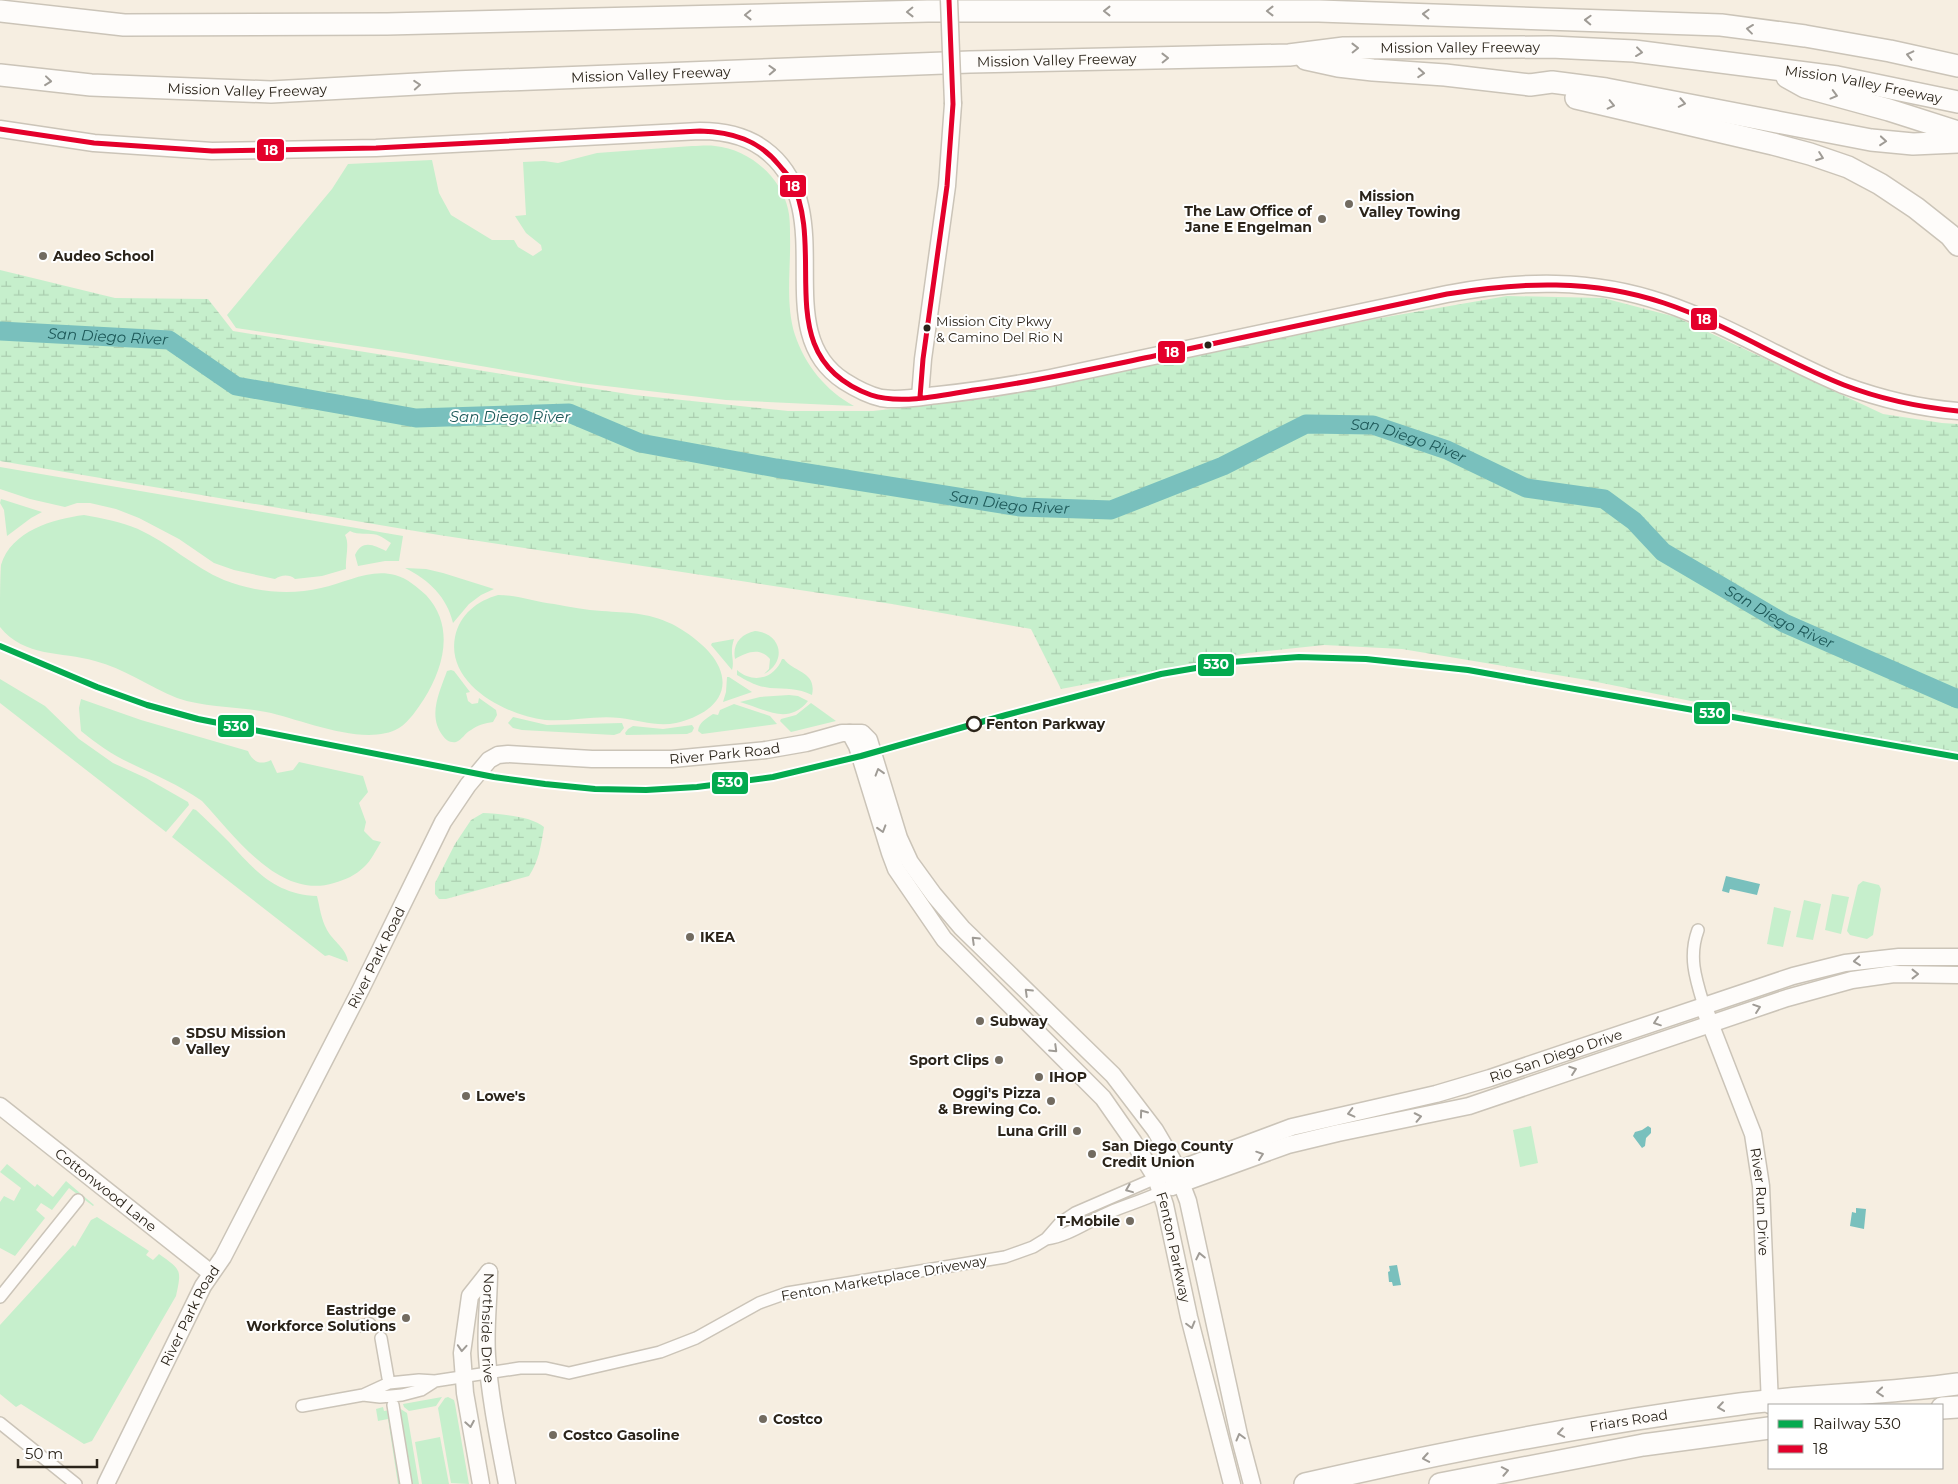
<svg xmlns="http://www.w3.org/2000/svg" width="1958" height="1484" font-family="Montserrat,sans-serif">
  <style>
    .green { fill: #c6efcc }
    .wetland { fill: url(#wetland-marsh) }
    .water { fill: #79c0bd }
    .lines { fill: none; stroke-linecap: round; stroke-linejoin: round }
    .river { stroke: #79c0bd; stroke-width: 19 }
    .street-casing { stroke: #cbc4b8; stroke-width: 14 }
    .secondary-casing { stroke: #cbc4b8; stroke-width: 19 }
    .highway-casing { stroke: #cbc4b8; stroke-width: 24 }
    .street { stroke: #fefcfa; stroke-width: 11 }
    .secondary { stroke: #fefcfa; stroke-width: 16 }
    .highway { stroke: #fefcfa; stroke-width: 21 }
    .secondary-bridge-casing { stroke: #cbc4b8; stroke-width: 19; stroke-linecap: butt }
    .secondary-bridge { stroke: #fefcfa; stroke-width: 16 }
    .bus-1-casing { stroke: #fff; stroke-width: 9 }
    .bus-1 { stroke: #e4002b; stroke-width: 5 }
    .rail-1-casing { stroke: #fff; stroke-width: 10 }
    .rail-1 { stroke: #04aa4f; stroke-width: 6 }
    .oneway { stroke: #9f9b95 }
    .poi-dot { fill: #726b60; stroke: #fff; stroke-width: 2 }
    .bus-dot { fill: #2b241a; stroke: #fff; stroke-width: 2 }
    .stop-dot { fill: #fff; stroke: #2b241a; stroke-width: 2.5 }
    .labels { text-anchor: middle; stroke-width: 4; stroke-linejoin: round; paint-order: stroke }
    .bus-label { font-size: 13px; fill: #2b241a; stroke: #fff; text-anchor: start }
    .street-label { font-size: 14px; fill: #2b241a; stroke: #fff }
    .poi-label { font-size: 14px; font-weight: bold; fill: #2b241a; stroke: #fff; text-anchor: start }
    .stop-label { font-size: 14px; font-weight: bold; fill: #2b241a; stroke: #fff; text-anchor: start }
    .water-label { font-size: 15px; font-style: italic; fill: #1d5858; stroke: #fff }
    .line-badge { stroke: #fff; stroke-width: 2 }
    .badge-label { font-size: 14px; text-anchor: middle; font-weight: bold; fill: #fff }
  </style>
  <defs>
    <pattern id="wetland-marsh" width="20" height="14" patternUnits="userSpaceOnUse" patternTransform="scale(1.25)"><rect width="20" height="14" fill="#c6efcc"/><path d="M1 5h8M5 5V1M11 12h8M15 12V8" fill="none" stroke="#aacdaf"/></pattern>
  </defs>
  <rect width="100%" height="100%" fill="#f6eee1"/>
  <!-- green -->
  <path class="green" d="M692 146C700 146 707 145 715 146 748 149 781 176 788 209 790 217 790 227 790 236 791 268 785 304 795 335 805 365 826 391 854 406L726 400 580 383 405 353 236 328 227 315 332 189 348 164 432 160 439 193 451 215 492 240H514L518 247 533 256 542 250 541 245 526 233 515 216 526 215 523 162 544 161 558 163 597 153Z
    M0 467 403 536 399 561H385L358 566 355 555C362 539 374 545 386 551L391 543C385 539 379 534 371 534 363 533 357 535 350 531L345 535C350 544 345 558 346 569L322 576 295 579C289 574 281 575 275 579L234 570 214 563 179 539 139 518 116 509 90 503H77L65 507 30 499 0 489Z
    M1 499 42 512 31 518 7 536 4 510 0 503Z
    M84 515C102 518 121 522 138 529 169 543 193 567 224 580 234 584 245 587 255 589 277 593 300 593 321 588 345 583 370 568 395 575 407 578 417 587 426 595 455 626 444 667 424 699 418 708 409 722 399 728 365 748 301 719 266 712 236 706 206 708 177 698 149 687 124 668 95 661 61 651 25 658 0 627 0 613 0 577 1 565 11 531 53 519 84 515Z
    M405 568 426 569 443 573 494 589 481 595 469 604 453 623C447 597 429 580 405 568Z
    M498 595C517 595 535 602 554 604 570 607 586 610 602 611 629 613 646 612 672 624 689 633 711 649 719 667 733 699 703 717 676 723 657 727 639 720 620 718 595 715 570 722 545 720 505 715 446 684 455 637 460 614 477 601 498 595Z
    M755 631C781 633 788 661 764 674L769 669 770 659C760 647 747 652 735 659 732 644 741 634 755 631Z
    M734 639C729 654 735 659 732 670L711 645 712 643Z
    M782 659H784C794 673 817 671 812 695 798 688 786 689 770 688 758 687 747 681 737 675V670C753 684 774 679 782 659Z
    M451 670 454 671 470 692 466 693 468 701 472 704 478 703 479 698 496 710 497 715 493 722C485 723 478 725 471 730 465 733 462 740 456 742 450 743 446 740 443 736 427 716 440 691 447 671Z
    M727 677H729L752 692 723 702 726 692Z
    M0 679 45 706 79 739 113 763 146 778 188 802 189 805 166 832 0 703Z
    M789 695 798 696 808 701C788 726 765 709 740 702L760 697Z
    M81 699 141 720 248 751C252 761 260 766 271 760L277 773 293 770 299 762 363 776 368 792 359 803 366 822 364 831 373 840 381 842C376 850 371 861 364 867 356 875 345 880 334 883 279 900 235 836 202 801 179 785 155 775 130 763 112 755 96 743 81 731L79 708Z
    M811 703 836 721 791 732 780 721 781 719 796 715Z
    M734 704 770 716 777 724 702 734 698 731C699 722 706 719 713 714L718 715 720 710Z
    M513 717 547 725 622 723 624 728 620 733 614 735 522 730 513 728 508 723Z
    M692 725 694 728 692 732 687 734 626 735 625 733 628 729 633 726 663 729Z
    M193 809 196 810C207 820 218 831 229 842 255 871 275 894 317 896 320 908 321 919 327 930 333 941 347 949 348 962L329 955 325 956 172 837Z
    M1863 881 1879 885 1881 889 1873 935 1867 939 1850 935 1847 931 1858 885Z
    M1832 894 1849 897 1841 934 1825 930Z
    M1804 900 1821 904 1813 940 1796 937Z
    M1774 907 1791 911 1783 947 1767 944Z
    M1531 1126 1538 1163 1520 1167 1513 1130Z
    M7 1164 35 1187 37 1184 53 1197 66 1181 94 1205 93 1206 69 1188 52 1210 41 1203 36 1210 45 1218 15 1256 0 1248V1202L4 1196 14 1201 21 1188 0 1172Z
    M97 1217 149 1251 146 1255 153 1260 159 1254C181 1270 182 1269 176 1296L92 1441 84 1444 21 1404 16 1407 0 1394V1325L73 1245 75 1247 91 1220Z
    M442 1397 436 1406 409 1411 404 1407 403 1404Z
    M448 1397 454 1400 455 1404 469 1484 451 1483 438 1408 445 1398Z
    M383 1407 384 1411 390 1410 403 1484H398L388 1419 378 1421 376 1409Z
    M396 1408H399L407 1413 419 1484H409Z
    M440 1437 449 1484H422L415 1442Z"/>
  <!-- wetland -->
  <path class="wetland" d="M0 270 115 298 208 299 233 331 634 395 788 411H873L991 398 1369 320 1507 296 1603 298 1676 317 1883 414 1942 423 1958 424V755L1587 680 1402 649 1324 645 1248 653 1061 689 1031 629 892 604 439 535 0 461Z
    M483 813C500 814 532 816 544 827 541 845 539 861 529 876L446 899H439L435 894V883L455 844 471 820Z"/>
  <!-- water -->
  <path class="water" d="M1726 876 1760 884 1757 895 1730 889 1729 893 1722 891Z
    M1648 1126 1651 1128V1133L1646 1138 1645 1146 1642 1148 1633 1136 1635 1132 1642 1130Z
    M1856 1208 1866 1209 1864 1229 1850 1226 1852 1212 1856 1213Z
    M1397 1265 1401 1285 1393 1286 1392 1282H1389L1388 1272 1390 1271 1389 1266Z"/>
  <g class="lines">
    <!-- river -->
    <path class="river" id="s1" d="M0 331 169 340 236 386 416 418 569 413 640 443 776 468 1020 507 1111 510 1223 466 1306 424 1373 425 1447 450 1526 488 1604 499 1634 521 1663 552 1784 623 1958 699"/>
    <!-- street casing -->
    <g class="street-casing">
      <path id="street" d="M1698 930C1688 957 1696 980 1704 1006
        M1046 1239C1069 1236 1088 1221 1110 1212 1127 1205 1144 1200 1161 1192
        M0 1297 78 1200
        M360 1326 370 1324
        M381 1338 388 1378
        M363 1395 389 1383 419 1380 435 1381 520 1368H546L569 1373 660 1352 696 1338 759 1303 787 1293 1005 1257 1033 1247 1046 1239 1060 1223 1075 1213 1156 1178
        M393 1405 406 1484
        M302 1406 363 1395 380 1397 402 1395 421 1390 435 1381
        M0 1423 76 1484"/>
    </g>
    <!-- secondary casing -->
    <g class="secondary-casing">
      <g id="secondary">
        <path d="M0 129 94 143 212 151 376 148 700 131C726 131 750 136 770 154 841 216 767 331 844 381 855 388 868 395 881 398 900 401 919 397 938 395 975 391 1013 385 1050 378L1447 294C1521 280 1591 278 1664 303 1726 324 1783 360 1843 385 1881 399 1918 408 1958 411"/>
        <path d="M920 397 923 359 947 186 953 104"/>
        <path id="s2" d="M850 733 857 746 890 853 896 869 944 939 1103 1098 1133 1141 1156 1178 1165 1205 1189 1317 1232 1484"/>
        <path id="s3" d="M1706 1013 1753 1134 1761 1186 1770 1405"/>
        <path id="s4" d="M0 1106 211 1273"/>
        <path id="s5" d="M1166 1174 1292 1127 1436 1094 1490 1078 1793 976 1845 963 1899 957H1958"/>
        <path d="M1172 1187 1288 1145 1338 1133 1469 1106 1787 998 1852 980 1894 974 1958 975"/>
        <path id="s6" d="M489 1272C489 1300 485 1328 487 1356 490 1399 499 1441 507 1484"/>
        <path id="s7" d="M106 1484 203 1286 223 1257 361 989 443 822 468 785 489 760 498 755 508 754 592 759H672L766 750 806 743 842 733H862L869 740 899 838 910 862 934 895 962 928 1113 1075 1155 1130 1172 1159 1188 1201 1239 1435 1252 1484"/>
        <path d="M481 1484 465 1393 462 1353 470 1296 489 1272"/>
      </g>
    </g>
    <!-- highway casing -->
    <g class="highway-casing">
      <g id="highway">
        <path d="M0 11 124 25 387 24 928 11H1319L1721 25 1805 36 1890 51 1958 66"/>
        <path d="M1306 59 1338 66 1373 70 1445 75 1530 85 1552 82 1606 89 1871 140 1913 144 1958 142"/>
        <path id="s8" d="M0 75 91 85 271 92 454 82 970 62 1289 55 1344 48 1551 47 1634 51 1837 77 1958 102"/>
        <path d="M1787 77 1805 87 1889 110 1958 132"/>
        <path d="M1576 98 1773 144 1810 154 1848 167 1880 184 1916 208 1950 235 1958 245"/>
        <path d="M1942 1408 1958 1407"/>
        <path id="s9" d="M1305 1484C1448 1451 1594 1423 1740 1404 1812 1395 1886 1394 1958 1384"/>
        <path d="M1440 1484 1643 1445 1769 1428"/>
      </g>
    </g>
    <!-- street -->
    <use href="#street" class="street"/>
    <!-- secondary -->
    <use href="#secondary" class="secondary"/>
    <!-- highway -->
    <use href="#highway" class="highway"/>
    <!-- secondary-bridge casing -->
    <g class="secondary-bridge-casing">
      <path id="secondary-bridge" d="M949 0 953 104"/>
    </g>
    <!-- secondary-bridge -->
    <use href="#secondary-bridge" class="secondary-bridge"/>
    <!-- bus-1 casing -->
    <g class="bus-1-casing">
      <path id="bus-1" d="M0 129 94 143 212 151 376 148 700 131C732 132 759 140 779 165 783 170 788 175 791 180 829 253 767 357 871 395 900 405 945 395 974 390 1040 381 1105 366 1169 353 1262 333 1354 314 1447 294 1520 282 1593 279 1664 303 1727 324 1782 361 1844 385 1880 399 1919 407 1958 411
        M920 397 923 359 947 186 953 104 949 0"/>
    </g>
    <!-- bus-1 -->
    <use href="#bus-1" class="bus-1"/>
    <!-- rail-1 casing -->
    <g class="rail-1-casing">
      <path id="rail-1" d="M0 646 97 687 147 705 198 719 494 777 545 784 595 789 646 790 697 787 773 777 861 756 1006 715 1161 674 1231 662 1299 657 1366 659 1468 670 1958 757"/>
    </g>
    <!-- rail-1 -->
    <use href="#rail-1" class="rail-1"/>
  </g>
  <!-- one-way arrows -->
  <defs><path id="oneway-chevron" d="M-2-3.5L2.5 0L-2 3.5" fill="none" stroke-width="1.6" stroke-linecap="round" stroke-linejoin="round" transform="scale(1.25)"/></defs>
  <g class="oneway">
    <use href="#oneway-chevron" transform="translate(1107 11) rotate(180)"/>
    <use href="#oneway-chevron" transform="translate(1270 11) rotate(180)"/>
    <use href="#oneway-chevron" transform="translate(910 12) rotate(179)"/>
    <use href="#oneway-chevron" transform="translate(1426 14) rotate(-178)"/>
    <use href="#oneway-chevron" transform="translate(748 15) rotate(179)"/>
    <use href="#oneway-chevron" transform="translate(1588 20) rotate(-178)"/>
    <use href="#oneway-chevron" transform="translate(1750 29) rotate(-173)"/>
    <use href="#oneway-chevron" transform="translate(1355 48) rotate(-1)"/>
    <use href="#oneway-chevron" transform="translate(1639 52) rotate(7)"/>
    <use href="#oneway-chevron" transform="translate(1910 55) rotate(-167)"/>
    <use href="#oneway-chevron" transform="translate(1165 58) rotate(-1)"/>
    <use href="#oneway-chevron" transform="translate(772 70) rotate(-2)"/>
    <use href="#oneway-chevron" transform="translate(1421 73) rotate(4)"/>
    <use href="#oneway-chevron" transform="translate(48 81) rotate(6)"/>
    <use href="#oneway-chevron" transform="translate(417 85) rotate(-4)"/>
    <use href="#oneway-chevron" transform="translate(1834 95) rotate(15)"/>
    <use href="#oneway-chevron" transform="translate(1682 103) rotate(11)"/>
    <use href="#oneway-chevron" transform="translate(1611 105) rotate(13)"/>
    <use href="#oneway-chevron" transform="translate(1883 141) rotate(5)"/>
    <use href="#oneway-chevron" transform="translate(1820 157) rotate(20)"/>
    <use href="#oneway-chevron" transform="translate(879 772) rotate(-107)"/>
    <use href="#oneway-chevron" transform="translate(882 829) rotate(73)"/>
    <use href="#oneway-chevron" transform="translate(975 940) rotate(-136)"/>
    <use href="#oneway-chevron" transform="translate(1857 961) rotate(174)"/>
    <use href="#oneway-chevron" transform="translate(1915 974)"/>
    <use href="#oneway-chevron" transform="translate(1028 992) rotate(-136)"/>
    <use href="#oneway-chevron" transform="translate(1757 1008) rotate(-19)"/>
    <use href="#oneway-chevron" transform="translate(1657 1022) rotate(161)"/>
    <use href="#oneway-chevron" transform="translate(1054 1049) rotate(44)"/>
    <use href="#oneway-chevron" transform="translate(1573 1070) rotate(-19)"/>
    <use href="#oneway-chevron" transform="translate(1143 1113) rotate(-126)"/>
    <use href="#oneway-chevron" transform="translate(1351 1113) rotate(166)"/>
    <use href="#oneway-chevron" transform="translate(1418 1117) rotate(-12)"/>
    <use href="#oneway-chevron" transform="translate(1260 1155) rotate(-19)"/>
    <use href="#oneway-chevron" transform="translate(1129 1189) rotate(158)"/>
    <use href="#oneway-chevron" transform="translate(1200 1256) rotate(-102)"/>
    <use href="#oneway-chevron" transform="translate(1191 1325) rotate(75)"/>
    <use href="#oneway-chevron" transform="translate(462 1348) rotate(94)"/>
    <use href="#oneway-chevron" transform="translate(1880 1392) rotate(175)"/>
    <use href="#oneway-chevron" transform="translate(1721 1407) rotate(172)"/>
    <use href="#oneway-chevron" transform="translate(470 1424) rotate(80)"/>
    <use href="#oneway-chevron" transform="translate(1561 1433) rotate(170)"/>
    <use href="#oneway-chevron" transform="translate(1240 1437) rotate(-105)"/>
    <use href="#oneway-chevron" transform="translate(1426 1458) rotate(170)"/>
    <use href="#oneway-chevron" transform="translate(1505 1471) rotate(-11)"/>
  </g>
  <!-- markers -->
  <g class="poi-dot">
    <circle cx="1349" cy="204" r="5"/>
    <circle cx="1322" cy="219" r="5"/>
    <circle cx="43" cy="256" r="5"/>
    <circle cx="690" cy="937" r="5"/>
    <circle cx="980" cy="1021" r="5"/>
    <circle cx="176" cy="1041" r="5"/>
    <circle cx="999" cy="1060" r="5"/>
    <circle cx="1039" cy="1077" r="5"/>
    <circle cx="466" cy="1096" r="5"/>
    <circle cx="1051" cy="1101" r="5"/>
    <circle cx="1077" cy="1131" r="5"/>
    <circle cx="1092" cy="1154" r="5"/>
    <circle cx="1130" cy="1221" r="5"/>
    <circle cx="406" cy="1318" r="5"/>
    <circle cx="763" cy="1419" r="5"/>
    <circle cx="553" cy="1435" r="5"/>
  </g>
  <g class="bus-dot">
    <circle cx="927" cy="328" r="4.5"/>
    <circle cx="1208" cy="345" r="4.5"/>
  </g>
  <circle class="stop-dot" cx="974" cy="724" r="7"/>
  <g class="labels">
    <!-- bus labels -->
    <g class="bus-label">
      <text x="936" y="326">Mission City Pkwy<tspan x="936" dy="16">&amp; Camino Del Rio N</tspan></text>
    </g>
    <!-- street labels -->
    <g class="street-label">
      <text dy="5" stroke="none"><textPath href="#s8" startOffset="1462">Mission Valley Freeway</textPath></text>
      <text dy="5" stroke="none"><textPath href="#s8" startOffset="1058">Mission Valley Freeway</textPath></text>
      <text dy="5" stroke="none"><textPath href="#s8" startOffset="652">Mission Valley Freeway</textPath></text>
      <text dy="5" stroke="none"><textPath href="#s8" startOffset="1868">Mission Valley Freeway</textPath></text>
      <text dy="5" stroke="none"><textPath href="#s8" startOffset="248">Mission Valley Freeway</textPath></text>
      <text dy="5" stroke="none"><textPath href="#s7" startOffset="1058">River Park Road</textPath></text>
      <text dy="5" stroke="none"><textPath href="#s7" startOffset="592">River Park Road</textPath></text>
      <text dy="5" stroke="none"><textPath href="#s5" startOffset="408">Rio San Diego Drive</textPath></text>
      <text dy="5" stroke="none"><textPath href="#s4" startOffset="135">Cottonwood Lane</textPath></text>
      <text dy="5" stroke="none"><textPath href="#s3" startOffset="198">River Run Drive</textPath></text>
      <text dy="5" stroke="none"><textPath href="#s2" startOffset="621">Fenton Parkway</textPath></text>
      <text transform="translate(884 1278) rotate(-10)" y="5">Fenton Marketplace Driveway</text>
      <text dy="5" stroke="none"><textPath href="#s7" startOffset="188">River Park Road</textPath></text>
      <text dy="5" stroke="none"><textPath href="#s6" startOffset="56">Northside Drive</textPath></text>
      <text dy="5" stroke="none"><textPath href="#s9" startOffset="330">Friars Road</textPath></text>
    </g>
    <!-- poi labels -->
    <g class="poi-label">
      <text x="1359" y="201">Mission<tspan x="1359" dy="16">Valley Towing</tspan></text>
      <text x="1312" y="216" text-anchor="end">The Law Office of<tspan x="1312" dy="16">Jane E Engelman</tspan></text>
      <text x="53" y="261">Audeo School</text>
      <text x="700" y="942">IKEA</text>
      <text x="990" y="1026">Subway</text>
      <text x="186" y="1038">SDSU Mission<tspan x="186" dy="16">Valley</tspan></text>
      <text x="989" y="1065" text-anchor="end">Sport Clips</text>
      <text x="1049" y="1082">IHOP</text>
      <text x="1041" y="1098" text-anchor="end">Oggi's Pizza<tspan x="1041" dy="16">&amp; Brewing Co.</tspan></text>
      <text x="476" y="1101">Lowe's</text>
      <text x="1067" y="1136" text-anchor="end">Luna Grill</text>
      <text x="1102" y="1151">San Diego County<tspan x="1102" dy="16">Credit Union</tspan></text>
      <text x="1120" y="1226" text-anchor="end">T-Mobile</text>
      <text x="396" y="1315" text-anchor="end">Eastridge<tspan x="396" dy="16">Workforce Solutions</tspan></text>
      <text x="773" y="1424">Costco</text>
      <text x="563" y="1440">Costco Gasoline</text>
    </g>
    <!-- stop labels -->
    <g class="stop-label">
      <text x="986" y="729">Fenton Parkway</text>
    </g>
    <!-- water labels -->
    <g class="water-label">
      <text dy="5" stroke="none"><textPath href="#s1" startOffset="108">San Diego River</textPath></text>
      <text x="510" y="422">San Diego River</text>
      <text dy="5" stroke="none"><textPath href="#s1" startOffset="1458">San Diego River</textPath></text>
      <text dy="5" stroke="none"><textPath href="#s1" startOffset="1038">San Diego River</textPath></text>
      <text dy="5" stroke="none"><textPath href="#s1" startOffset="1878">San Diego River</textPath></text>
    </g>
  </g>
  <g class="line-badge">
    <rect x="256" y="138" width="29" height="24" rx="5" fill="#e4002b"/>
    <rect x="779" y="174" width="28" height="24" rx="5" fill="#e4002b"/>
    <rect x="1690" y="307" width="28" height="24" rx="5" fill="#e4002b"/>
    <rect x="1157" y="340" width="29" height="24" rx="5" fill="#e4002b"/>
    <rect x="1197" y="653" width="38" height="24" rx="5" fill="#04aa4f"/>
    <rect x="1693" y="701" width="38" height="24" rx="5" fill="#04aa4f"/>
    <rect x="217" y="714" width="38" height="24" rx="5" fill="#04aa4f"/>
    <rect x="711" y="771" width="38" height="24" rx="5" fill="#04aa4f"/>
  </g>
  <g class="badge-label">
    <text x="271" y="155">18</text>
    <text x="793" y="191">18</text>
    <text x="1704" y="324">18</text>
    <text x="1172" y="357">18</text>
    <text x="1216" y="669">530</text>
    <text x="1712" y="718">530</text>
    <text x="236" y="731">530</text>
    <text x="730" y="787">530</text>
  </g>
  <!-- legend -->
  <rect x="1768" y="1404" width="175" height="65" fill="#ffffff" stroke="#aaa7a3"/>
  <rect x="1778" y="1420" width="25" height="8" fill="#04aa4f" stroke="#aaa7a3"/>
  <text x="1813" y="1429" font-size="15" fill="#2b241a">Railway 530</text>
  <rect x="1778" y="1445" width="25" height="8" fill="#e4002b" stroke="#aaa7a3"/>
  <text x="1813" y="1454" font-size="15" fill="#2b241a">18</text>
  <!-- scale -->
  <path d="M18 1459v8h79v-8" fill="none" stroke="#2b241a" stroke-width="2.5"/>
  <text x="25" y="1459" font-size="15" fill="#2b241a" stroke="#ffffff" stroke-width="4" paint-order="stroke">50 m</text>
</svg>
